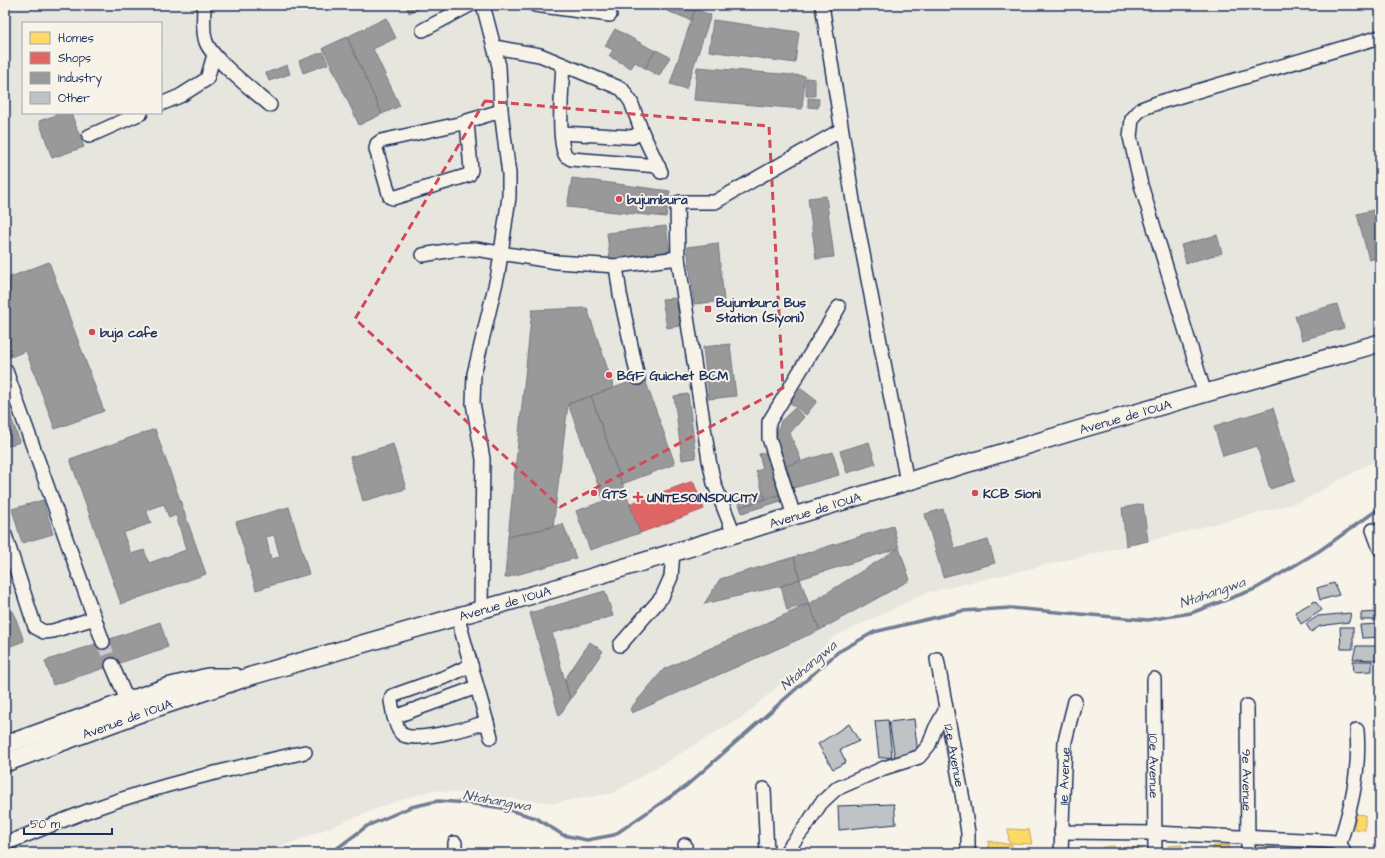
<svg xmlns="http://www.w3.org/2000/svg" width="1385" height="858" font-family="'Architects Daughter',sans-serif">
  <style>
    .built { fill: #e6e5de; fill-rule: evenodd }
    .homes { fill: #ffd966; stroke: #bba664 }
    .shops { fill: #e06666; stroke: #a55664 }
    .industry { fill: #999; stroke: #737987; fill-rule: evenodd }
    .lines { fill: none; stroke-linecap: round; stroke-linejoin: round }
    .stream { stroke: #727c95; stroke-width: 3.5 }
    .building { fill: #c0c3c5; stroke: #1b2f5e }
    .minor-tunnel { stroke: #cbcccc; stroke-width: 13; stroke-dasharray: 13 6; stroke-linecap: butt }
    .minor-casing { stroke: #1b2f5e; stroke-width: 16 }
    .major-casing { stroke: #1b2f5e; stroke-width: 20 }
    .minor { stroke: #f7f3e8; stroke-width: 13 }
    .major { stroke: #f7f3e8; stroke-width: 17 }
    .marked { fill: none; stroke: #d1495b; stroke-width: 3; stroke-dasharray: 8 5; stroke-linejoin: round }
    .poi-dot { fill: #d1495b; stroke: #f7f3e8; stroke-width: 1.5 }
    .labels { text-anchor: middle; stroke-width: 4; stroke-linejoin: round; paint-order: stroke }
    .poi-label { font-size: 13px; font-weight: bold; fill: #1b2f5e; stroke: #f7f3e8; text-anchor: start }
    .street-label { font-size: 13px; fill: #1b2f5e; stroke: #f7f3e8 }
    .water-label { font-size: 14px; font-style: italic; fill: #465679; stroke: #f7f3e8 }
  </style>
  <rect width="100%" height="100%" fill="#f7f3e8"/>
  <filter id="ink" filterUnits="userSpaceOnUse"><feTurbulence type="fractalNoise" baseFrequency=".025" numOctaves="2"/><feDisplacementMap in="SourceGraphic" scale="8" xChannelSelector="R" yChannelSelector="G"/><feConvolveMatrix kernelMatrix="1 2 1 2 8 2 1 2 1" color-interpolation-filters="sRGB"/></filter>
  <g filter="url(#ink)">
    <!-- built -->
    <path class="built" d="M5 5H1380V458L1300 502 1148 541 926 593 834 637 744 716 613 793 554 803 432 790 386 805 265 853H5ZM23 23H161V113H23Z"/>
    <!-- homes -->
    <path class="homes" d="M1356 814 1365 815V830L1354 829Z
      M1008 829 1029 830 1032 844 1009 843Z
      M989 841 1012 845V853H988Z
      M1182 845 1181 853H1168V846Z
      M1229 845V853H1213V846Z
      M1316 845 1333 846V853H1316Z
      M1114 846V853H1102L1103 847Z
      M1126 847 1142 848V853H1126Z
      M1275 847V853H1261V848Z
      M1298 847H1309V853H1297Z
      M1015 849 1025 850 1024 853H1015Z
      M1198 851H1208V853H1198Z"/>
    <!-- shops -->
    <path class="shops" d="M693 481 704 509 640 533 629 504Z"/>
    <!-- industry -->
    <path class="industry" d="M406 5H428L409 13Z
      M669 5H682L695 9 691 20 667 11Z
      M695 9 711 15 686 89 670 84Z
      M386 18 396 38 373 49 400 106 382 114 347 37Z
      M713 20 799 32 795 63 709 51Z
      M615 29 655 51 645 68 635 62 631 68 609 56 613 50 605 46Z
      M347 37 382 114 359 125 323 48Z
      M656 50 670 57 659 76 645 68Z
      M323 52 328 64 303 73 299 61Z
      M287 65 290 74 269 81 266 73Z
      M697 67 805 76 802 109 694 100Z
      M806 78 815 79V96H806Z
      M808 98 819 99 818 108 808 107Z
      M62 113H71L84 147 52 158 39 121Z
      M572 178 670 191 666 217 567 207Z
      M826 196 834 257 816 259 808 198Z
      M1377 209 1380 221V257L1369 260 1357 214Z
      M666 226 670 254 610 261 607 233Z
      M1217 235 1222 253 1186 263 1181 245Z
      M718 243 724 301 694 304 687 247Z
      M49 262 104 411 55 429 26 351 5 359V279Z
      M676 298 680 326 667 328 662 299Z
      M1337 304 1344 328 1302 340 1295 316Z
      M587 308 614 388 568 404 553 527 508 537 532 310Z
      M730 344 736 396 709 399 703 347Z
      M644 377 675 464 622 484 591 396Z
      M800 388 817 401 806 415 789 402Z
      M688 394 696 458 682 460 674 396Z
      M591 396 640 533 590 550 576 511 604 501 568 404Z
      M5 401 20 442 5 447Z
      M795 408 804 417 790 433 801 460 786 466 775 439 781 421Z
      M1273 408 1295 481 1270 489 1257 446 1223 456 1214 426Z
      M155 429 206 574 121 604 70 459ZM164 504 169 518 176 515 186 550 149 563 144 550 131 554 123 533 151 523 146 510Z
      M869 442 876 464 847 473 840 451Z
      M393 444 406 489 363 501 350 457Z
      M768 452 782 494 765 499 756 471 763 469 759 454Z
      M833 452 839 475 793 488 786 466Z
      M763 492 765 499 740 507 737 499Z
      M782 494 784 500 742 513 740 507Z
      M43 500 53 534 22 543 12 509Z
      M1143 504 1148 541 1126 546 1122 508Z
      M289 507 309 574 256 590 236 522ZM274 535 280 557 271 559 266 537Z
      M943 509 955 549 988 540 995 563 943 577 925 514Z
      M563 524 576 558 505 578 508 537Z
      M893 526 899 548 800 579 794 557Z
      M899 548 910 580 820 630 809 604Z
      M794 557 800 579 781 586 704 604 720 579Z
      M800 579 809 604 787 610 781 586Z
      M605 591 613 616 552 633 570 700 559 716 530 613Z
      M809 604 820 630 632 713 630 709 664 669Z
      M13 611 24 641 5 648V614Z
      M160 622 168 647 53 685 45 661Z
      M590 642 603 651 570 700 565 679Z"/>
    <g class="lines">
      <!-- stream -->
      <path class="stream" d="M331 853 367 826 411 807 438 801 468 803 502 808 536 818 563 835 587 840 614 835 686 786 838 652 874 632 962 611 1011 608 1148 620 1191 613 1255 589 1319 551 1380 508"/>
    </g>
    <!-- building -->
    <path class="building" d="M1334 583 1339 595 1320 600 1317 588Z
      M1315 601 1322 610 1301 624 1295 612Z
      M1380 612V620H1361V613Z
      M1351 613 1349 622 1320 626 1311 632 1306 624 1318 616Z
      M1380 624V637L1362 638 1360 625Z
      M1340 627H1353V649H1341Z
      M1356 646H1380L1377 660 1353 659Z
      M1353 661H1372V671L1354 672Z
      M914 719 918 755 895 758 889 722Z
      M888 720 892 757 879 758 875 721Z
      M849 724 859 741 840 750 846 762 833 769 818 744Z
      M894 804 896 824 839 830 838 806Z"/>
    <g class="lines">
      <!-- minor-tunnel -->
      <path class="minor-tunnel" d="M103 642 112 665"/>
      <!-- minor casing -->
      <g class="minor-casing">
        <g id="minor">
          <path d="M204 5C204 17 202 31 206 42 213 60 254 91 270 105"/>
          <path d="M535 5 610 15"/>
          <path d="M822 5 854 207 907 482"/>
          <path d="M423 30 470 5"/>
          <path d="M494 47 540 55 622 89 631 102 642 132 661 172"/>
          <path d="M563 65C562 83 557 143 566 156L571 159 658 166"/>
          <path d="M161 104 180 96 207 79 214 55"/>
          <path d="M467 121 471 170 469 175 393 198 390 197 376 149 377 144 381 141 463 123 467 121 501 111"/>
          <path d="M562 133 632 137 642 132"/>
          <path d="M89 136 141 113"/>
          <path d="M423 255 452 250 475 249 557 262 616 266 678 258 709 460 714 483 734 534"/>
          <path d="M678 258 677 203 680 202H715L841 130"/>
          <path d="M616 266 620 294 638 378"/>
          <path d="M6 371 103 642"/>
          <path d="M1205 394 1141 185 1130 137 1132 119 1141 109 1157 103 1380 37"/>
          <path d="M794 516 769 438V422L839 307"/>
          <path d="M1373 530 1380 549"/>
          <path d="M5 535 35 627 44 632 53 631 95 618"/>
          <path d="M481 609 483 459 473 403 474 374 498 274 509 197V174L501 111 499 66 483 5"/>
          <path d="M457 615 491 737"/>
          <path d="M620 645 662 597 671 577 673 552"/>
          <path id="s1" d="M937 659 964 805 968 833V853"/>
          <path d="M112 665 127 700"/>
          <path id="s2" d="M1154 679 1155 853"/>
          <path d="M477 687 394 717C396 722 397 730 402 734 413 744 472 727 487 722"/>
          <path id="s3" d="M1247 706 1248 853"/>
          <path d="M394 717 391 701 392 696 448 676 471 665"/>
          <path d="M764 789 767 853"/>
          <path d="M1061 832 1155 833 1325 841C1335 842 1341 841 1344 853"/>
          <path d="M455 843V853"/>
          <path d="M1340 843C1352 804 1360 772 1357 730"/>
          <path d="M5 844C34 832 63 820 93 809 162 784 234 768 305 752"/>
          <path d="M685 853V845"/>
          <path d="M785 853 808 823 821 803 836 789 884 768 919 757 929 745 935 729 946 709"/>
          <path id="s4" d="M1061 853 1065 741 1075 701"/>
        </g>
      </g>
      <!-- major casing -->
      <g class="major-casing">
        <g id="major">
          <path d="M5 745 167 687 208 677H235"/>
          <path id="s5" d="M5 763 135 715 251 676 553 589 1084 428 1380 343"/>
        </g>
      </g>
      <!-- minor -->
      <use href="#minor" class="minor"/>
      <!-- major -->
      <use href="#major" class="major"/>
    </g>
  </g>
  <!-- marked area -->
  <path class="marked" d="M485 101 769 126 783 388 560 507 355 319Z"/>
  <!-- markers -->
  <g class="poi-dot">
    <circle cx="619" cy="199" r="4"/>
    <rect x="704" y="305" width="8" height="8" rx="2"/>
    <circle cx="92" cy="332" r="4"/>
    <circle cx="609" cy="375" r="4"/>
    <circle cx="594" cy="493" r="4"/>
    <circle cx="975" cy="493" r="4"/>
    <path d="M636 491h4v4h4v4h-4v4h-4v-4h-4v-4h4z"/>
  </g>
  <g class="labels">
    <!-- poi labels -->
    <g class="poi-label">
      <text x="627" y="204">bujumbura</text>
      <text x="716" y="307">Bujumbura Bus<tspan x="716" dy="15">Station (Siyoni)</tspan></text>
      <text x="100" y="337">buja cafe</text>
      <text x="617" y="380">BGF Guichet BCM</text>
      <text x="602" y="498">GTS</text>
      <text x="983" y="498">KCB Sioni</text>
      <text x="647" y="502">UNITESOINSDUCITY</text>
    </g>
    <!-- street labels -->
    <g class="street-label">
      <text dy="5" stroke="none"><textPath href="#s5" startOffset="1173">Avenue de l'OUA</textPath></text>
      <text dy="5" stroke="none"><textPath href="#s5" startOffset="849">Avenue de l'OUA</textPath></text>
      <text dy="5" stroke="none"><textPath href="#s5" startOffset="525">Avenue de l'OUA</textPath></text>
      <text dy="5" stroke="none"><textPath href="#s5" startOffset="130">Avenue de l'OUA</textPath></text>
      <text dy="5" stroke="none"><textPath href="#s1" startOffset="98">12e Avenue</textPath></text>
      <text dy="5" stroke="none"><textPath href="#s2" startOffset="87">10e Avenue</textPath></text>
      <text dy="5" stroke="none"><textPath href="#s4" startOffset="77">11e Avenue</textPath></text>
      <text dy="5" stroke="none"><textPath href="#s3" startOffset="74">9e Avenue</textPath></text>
    </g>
    <!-- water labels -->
    <g class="water-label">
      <text transform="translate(1212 592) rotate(-19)" y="5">Ntahangwa</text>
      <text transform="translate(808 665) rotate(-40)" y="5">Ntahangwa</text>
      <text transform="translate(497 800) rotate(10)" y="5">Ntahangwa</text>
    </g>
  </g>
  <!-- margin -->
  <rect width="1385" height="858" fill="none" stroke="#f7f3e8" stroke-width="20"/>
  <rect x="10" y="10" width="1365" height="838" fill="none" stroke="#1b2f5e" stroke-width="1.5" filter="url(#ink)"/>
  <!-- legend -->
  <rect x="22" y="22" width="140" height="92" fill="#f7f3e8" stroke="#9fa5b1"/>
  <rect x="30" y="32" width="20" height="12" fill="#ffd966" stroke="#9fa5b1"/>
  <text x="58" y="42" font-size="12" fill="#1b2f5e">Homes</text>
  <rect x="30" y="52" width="20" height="12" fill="#e06666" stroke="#9fa5b1"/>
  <text x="58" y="62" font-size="12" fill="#1b2f5e">Shops</text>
  <rect x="30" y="72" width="20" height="12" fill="#999999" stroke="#9fa5b1"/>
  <text x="58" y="82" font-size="12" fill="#1b2f5e">Industry</text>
  <rect x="30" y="92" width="20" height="12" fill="#c0c3c5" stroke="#9fa5b1"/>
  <text x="58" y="102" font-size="12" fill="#1b2f5e">Other</text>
  <!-- scale -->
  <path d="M24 828v6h88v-6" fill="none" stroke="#1b2f5e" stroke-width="2"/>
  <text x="30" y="828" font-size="12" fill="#1b2f5e" stroke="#f7f3e8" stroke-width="3" paint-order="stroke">50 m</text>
</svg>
